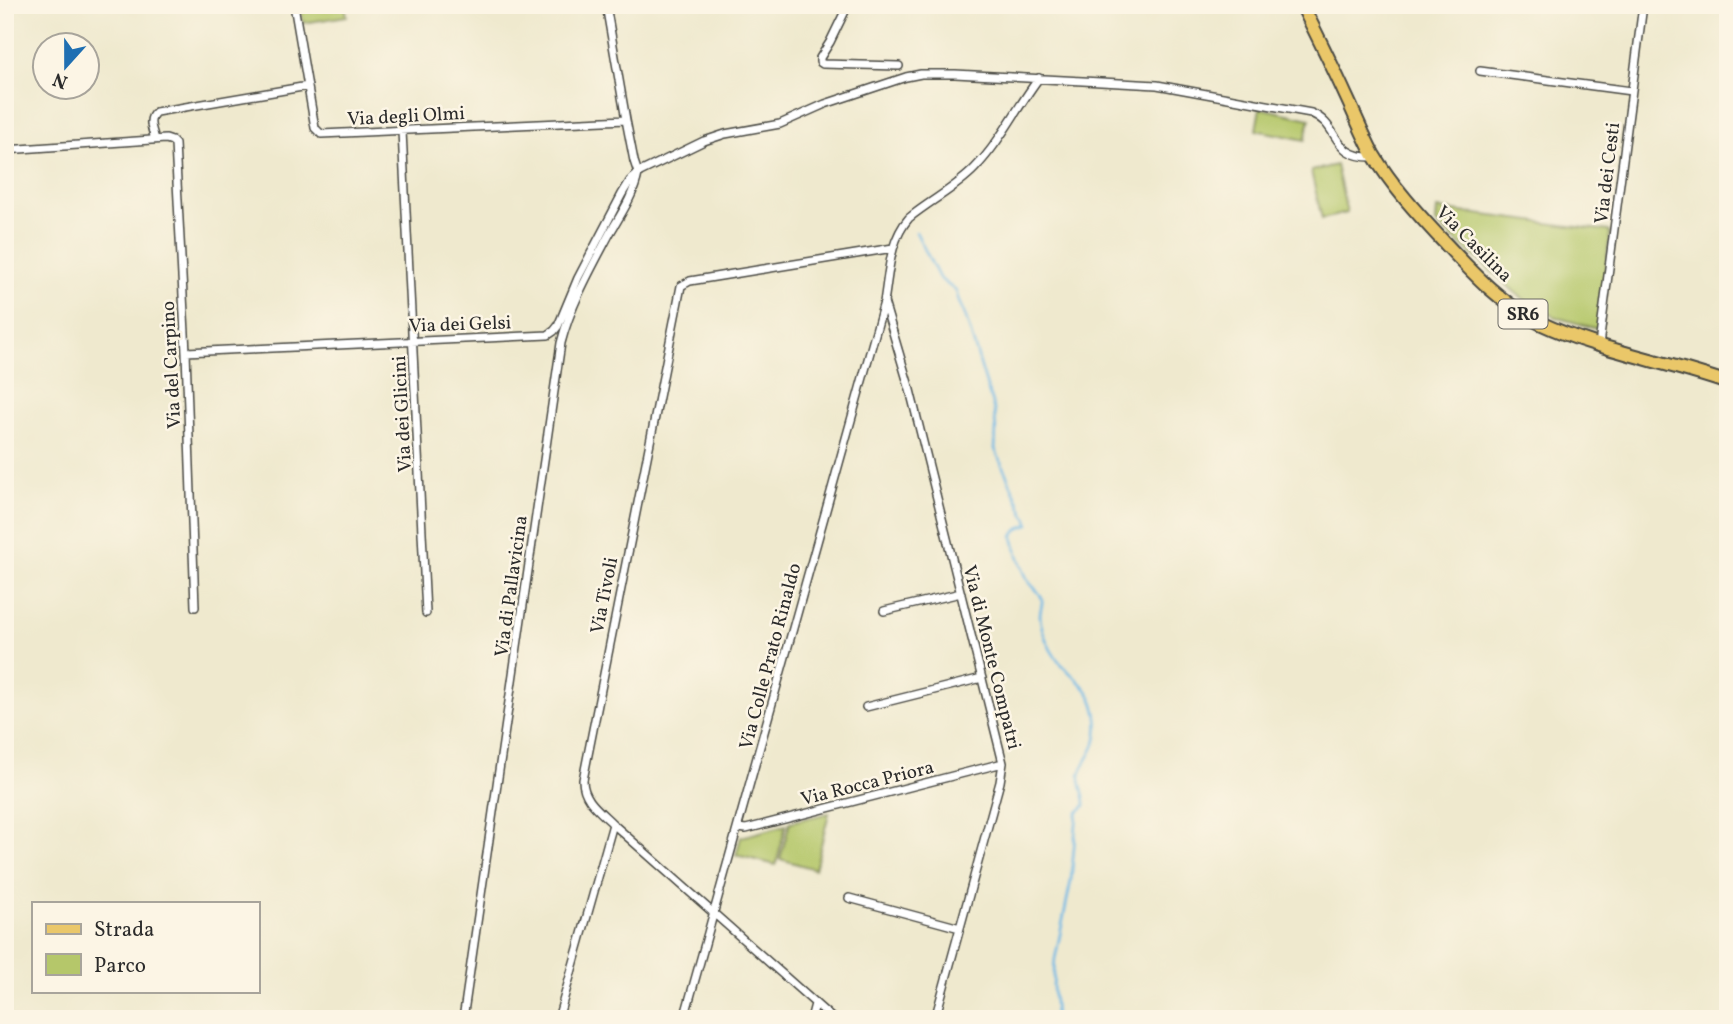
<svg xmlns="http://www.w3.org/2000/svg" width="1733" height="1024" font-family="Vollkorn,serif">
  <style>
    .green { fill: #b5c76a; stroke: #70794a; stroke-width: 2 }
    .lines { fill: none; stroke-linecap: round; stroke-linejoin: round }
    .stream { stroke: #6db8e6; stroke-width: 2.5 }
    .minor-casing { stroke: #484843; stroke-width: 10 }
    .primary-casing { stroke: #484843; stroke-width: 16 }
    .minor { stroke: #fff; stroke-width: 7 }
    .primary { stroke: #eac769; stroke-width: 12 }
    .labels { text-anchor: middle; stroke-width: 5; stroke-linejoin: round; paint-order: stroke }
    .shield { fill: #fcf5e5; stroke: #6a6863; stroke-width: 2 }
    .shield-label { font-size: 18px; font-weight: bold; fill: #2b2b2b }
    .street-label { font-size: 19px; fill: #2b2b2b; stroke: #fcf5e5 }
  </style>
  <rect width="100%" height="100%" fill="#fcf5e5"/>
  <filter id="ink" filterUnits="userSpaceOnUse"><feTurbulence type="fractalNoise" baseFrequency=".0143" numOctaves="2"/><feDisplacementMap in="SourceGraphic" scale="14" xChannelSelector="R" yChannelSelector="G"/><feConvolveMatrix kernelMatrix="1 2 1 2 8 2 1 2 1" color-interpolation-filters="sRGB"/></filter>
  <filter id="wash" filterUnits="userSpaceOnUse"><feTurbulence type="fractalNoise" baseFrequency=".00686" numOctaves="4" result="noise"/><feDisplacementMap in="SourceGraphic" scale="28" xChannelSelector="R" yChannelSelector="G"/><feGaussianBlur stdDeviation="1.57" result="paint"/><feColorMatrix in="noise" values="0 0 0 0 0 0 0 0 0 0 0 0 0 0 0 0 0 1.4 0 .05"/><feComposite in="paint" operator="in"/></filter>
  <g filter="url(#wash)">
    <rect width="100%" height="100%" fill="#efe9ce"/>
    <!-- green -->
    <path class="green" d="M300 5H345L347 16 303 23Z
      M1260 108 1310 119 1305 140 1256 130Z
      M1336 165 1347 213 1322 219 1311 171Z
      M1437 209 1609 231 1610 233 1598 329 1555 317 1535 307 1517 294 1436 223Z
      M829 813 815 869 780 859 790 822Z
      M786 825 776 865 736 855 741 837Z"/>
    <g class="lines">
      <!-- stream -->
      <path class="stream" d="M916 232 939 278 956 291 959 302 966 318 994 410 996 430 995 449 1024 514 1028 519 1029 525C1021 527 1016 529 1013 537 1017 551 1021 569 1029 582 1033 588 1040 591 1042 599 1043 605 1040 609 1040 615 1040 625 1046 641 1051 650 1062 671 1087 682 1094 704 1099 719 1099 738 1092 751 1088 759 1082 766 1080 775 1079 786 1086 795 1085 806L1077 813 1071 881 1055 959 1053 986 1055 1019"/>
    </g>
  </g>
  <g filter="url(#ink)">
    <g class="lines">
      <!-- minor casing -->
      <g class="minor-casing">
        <path id="minor" d="M294 5 315 128 321 134 626 120
          M606 5 626 120 634 161 638 173
          M848 5 830 42 820 58V62L823 64 899 66
          M1480 71 1631 91
          M402 131 426 613
          M155 139C152 129 147 119 156 112L308 86
          M5 150 166 139 172 141 175 144 186 352 195 607
          M884 302 910 390 1003 763 1000 782 935 1019
          M1599 345 1643 5
          M186 352 548 335 554 331 558 326 578 278 622 194 630 181 640 172 704 141 725 134 780 124 825 104 906 77 921 74H955L1157 85 1311 113C1341 125 1330 158 1374 157
          M884 611 961 593
          M866 707 982 678
          M738 828 746 829 1003 763
          M849 898 960 928
          M463 1019 561 343C571 304 591 269 610 233 621 214 634 195 638 174
          M558 1019 613 824
          M684 1019 884 302C889 273 889 241 909 218 931 200 956 188 975 168 1001 141 1017 107 1039 78
          M811 1019 815 1004
          M833 1019 613 824C600 811 583 800 583 780L681 286 690 281 893 248"/>
      </g>
      <!-- primary casing -->
      <g class="primary-casing">
        <path id="primary" d="M1302 5C1317 35 1332 65 1346 96 1355 115 1363 135 1373 154 1392 186 1418 214 1443 241 1472 272 1502 305 1540 323 1600 351 1666 361 1728 383"/>
      </g>
      <!-- minor -->
      <use href="#minor" class="minor"/>
      <!-- primary -->
      <use href="#primary" class="primary"/>
    </g>
  </g>
  <g class="labels">
    <!-- shield labels -->
    <rect class="shield" x="1498.5" y="299.5" width="49" height="29" rx="5"/>
    <g class="shield-label">
      <text x="1523" y="320">SR6</text>
    </g>
    <!-- street labels -->
    <g class="street-label">
      <text transform="translate(406 115) rotate(-3)" y="7">Via degli Olmi</text>
      <text transform="translate(1606 173) rotate(-83)" y="7">Via dei Cesti</text>
      <text transform="translate(1475 243) rotate(45)" y="7">Via Casilina</text>
      <text transform="translate(460 323) rotate(-2)" y="7">Via dei Gelsi</text>
      <text transform="translate(170 365) rotate(-93)" y="7">Via del Carpino</text>
      <text transform="translate(401 414) rotate(-93)" y="7">Via dei Glicini</text>
      <text transform="translate(510 586) rotate(-82)" y="7">Via di Pallavicina</text>
      <text transform="translate(603 595) rotate(-79)" y="7">Via Tivoli</text>
      <text transform="translate(769 656) rotate(-75)" y="7">Via Colle Prato Rinaldo</text>
      <text transform="translate(993 657) rotate(76)" y="7">Via di Monte Compatri</text>
      <text transform="translate(867 782) rotate(-14)" y="7">Via Rocca Priora</text>
    </g>
  </g>
  <!-- margin -->
  <rect width="1733" height="1024" fill="none" stroke="#fcf5e5" stroke-width="28"/>
  <!-- legend -->
  <rect x="32" y="902" width="228" height="91" fill="#fcf5e5" stroke="#a8a49b" stroke-width="2"/>
  <rect x="46" y="924" width="35" height="10" fill="#eac769" stroke="#a8a49b" stroke-width="2"/>
  <text x="94" y="936" font-size="21" fill="#2b2b2b">Strada</text>
  <rect x="46" y="954" width="35" height="21" fill="#b5c76a" stroke="#a8a49b" stroke-width="2"/>
  <text x="94" y="972" font-size="21" fill="#2b2b2b">Parco</text>
  <!-- north arrow -->
  <g transform="translate(66 66) rotate(201)"><circle r="33" fill="#fcf5e5" stroke="#a8a49b" stroke-width="2"/>
  <path d="M0-5L12 26L0 18L-12 26Z" fill="#1f6fb2"/>
  <text y="-10" font-size="19" font-weight="bold" text-anchor="middle" fill="#2b2b2b">N</text>
  </g>
</svg>
